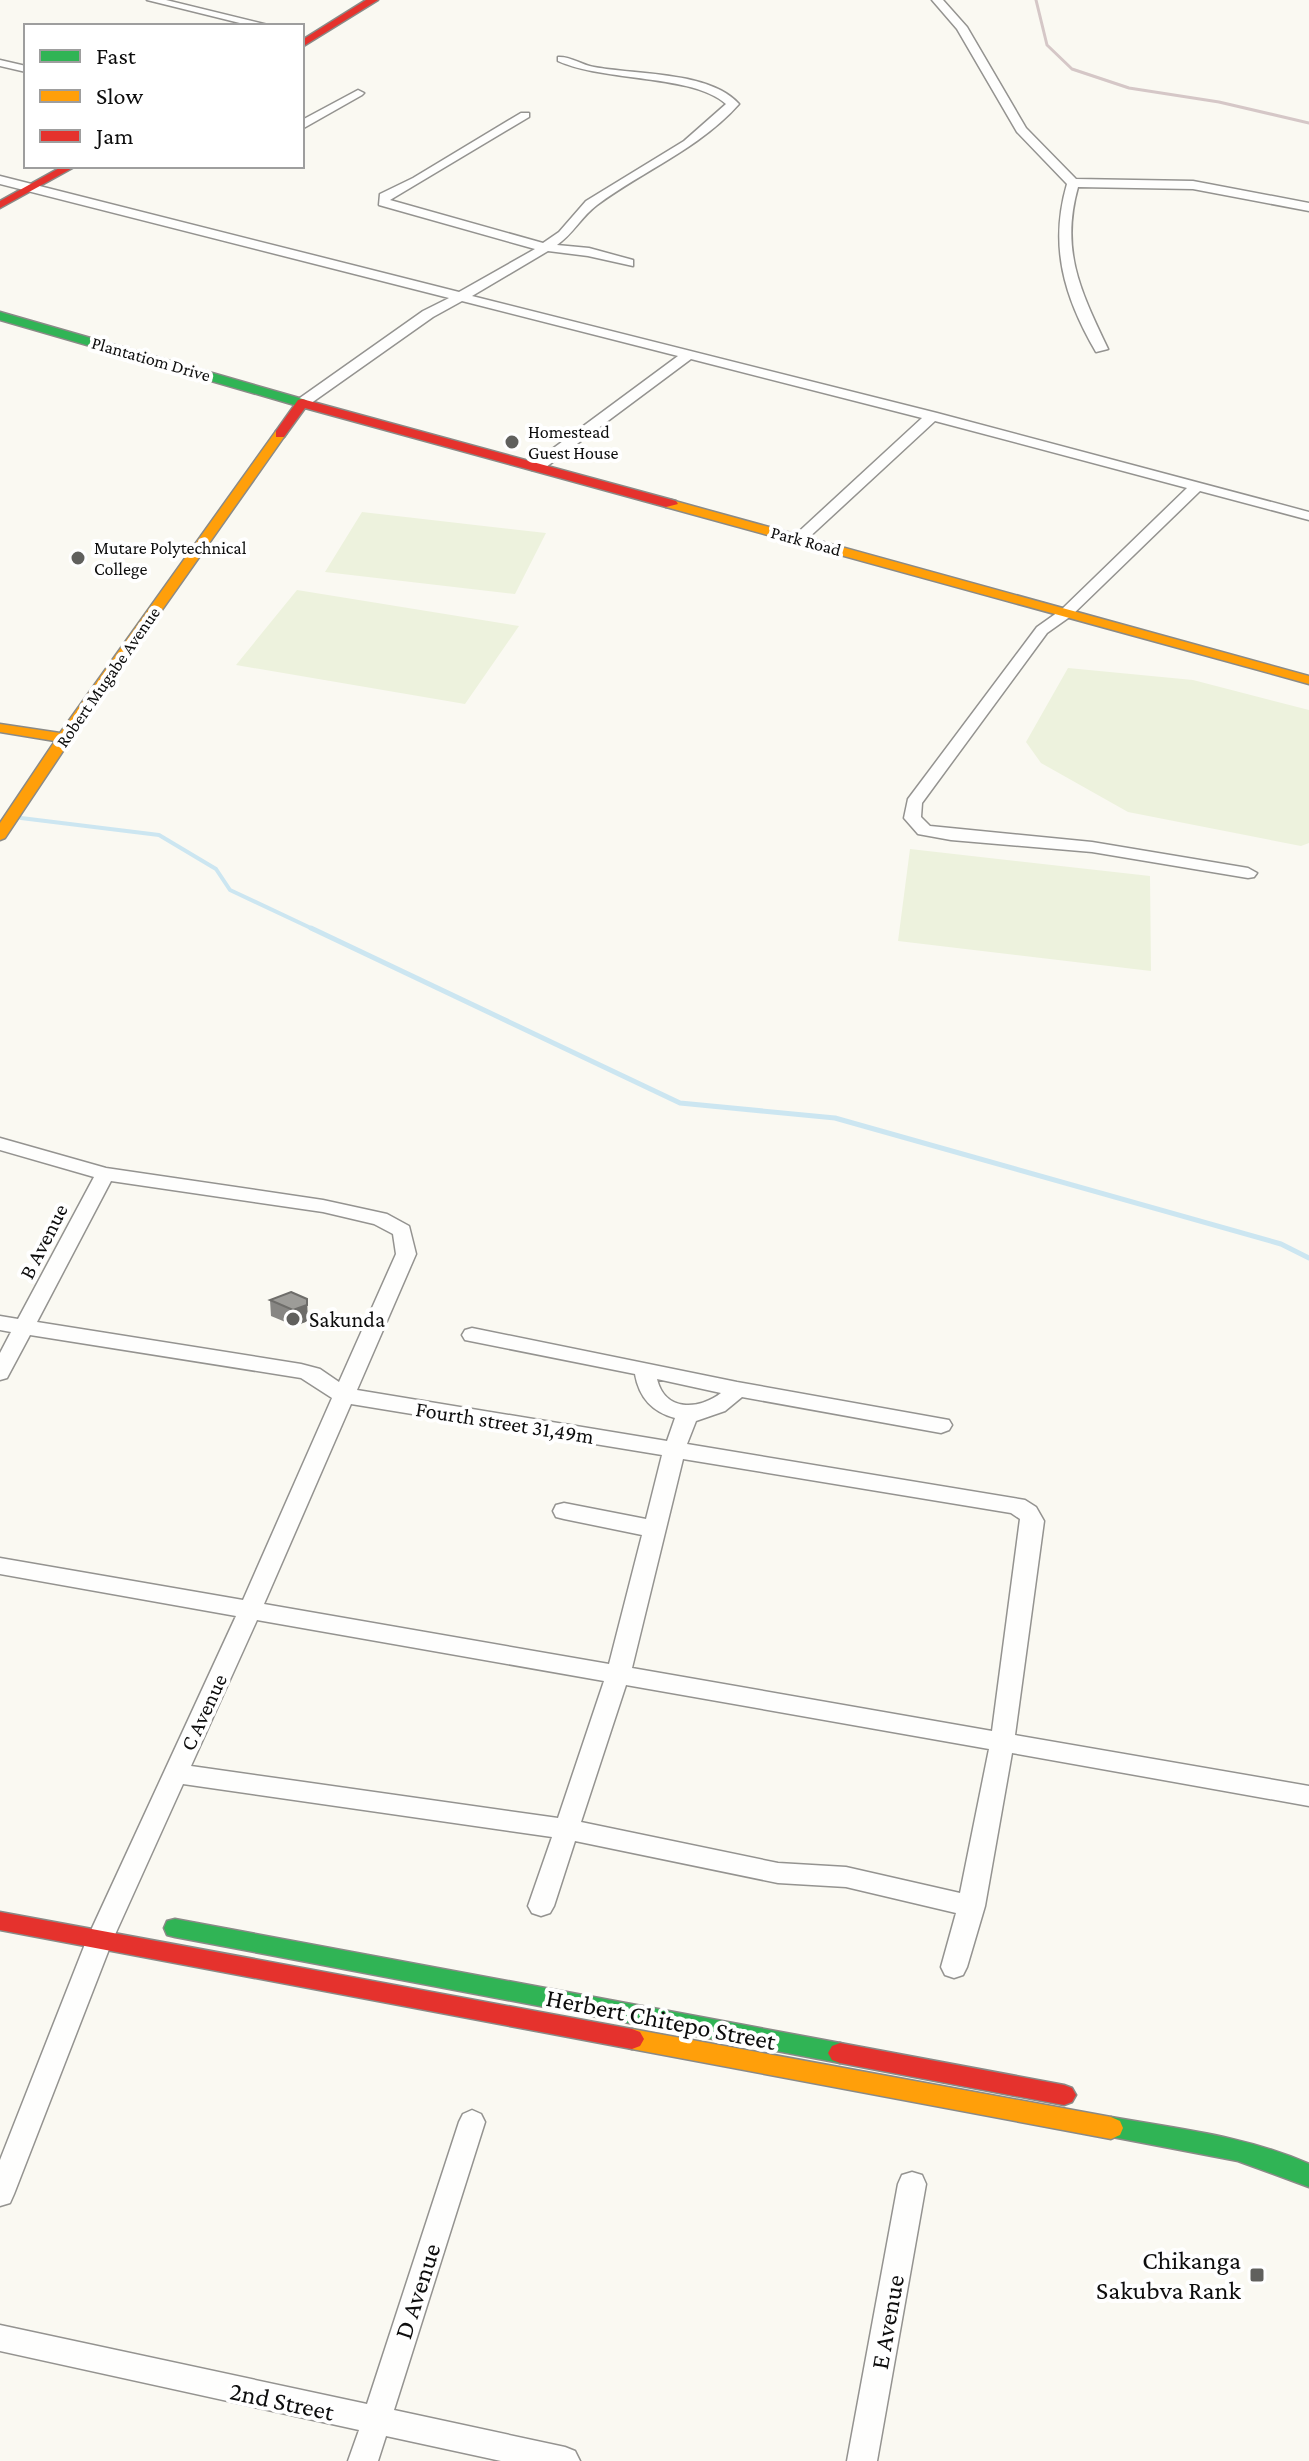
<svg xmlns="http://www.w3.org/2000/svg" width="1309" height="2461" font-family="'Crimson Pro',serif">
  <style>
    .pitch { fill: #edf2dd }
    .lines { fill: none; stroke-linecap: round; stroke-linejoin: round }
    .stream-far1 { stroke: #cce6f1; stroke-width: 4 }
    .stream { stroke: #cce6f1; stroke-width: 5 }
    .street-casing { stroke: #949390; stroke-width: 3 }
    .fast-casing { stroke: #8a8a87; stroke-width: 3 }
    .slow-casing { stroke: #8a8a87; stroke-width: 3 }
    .jam-casing { stroke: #8a8a87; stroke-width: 3 }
    .street { fill: #fefefd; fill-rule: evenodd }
    .fast { fill: #30b455; fill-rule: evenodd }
    .slow { fill: #ff9f0a; fill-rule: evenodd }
    .jam { fill: #e5322d; fill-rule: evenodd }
    .rail { stroke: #d5c7c7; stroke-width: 3 }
    .wall { fill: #878683 }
    .shaded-wall { fill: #6e6d6a }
    .building { fill: #9d9c98; stroke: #6e6d6a; stroke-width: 2 }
    .poi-dot { fill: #60605d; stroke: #fff; stroke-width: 3 }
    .labels { text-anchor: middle; stroke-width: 8; stroke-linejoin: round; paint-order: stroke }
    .far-street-label { font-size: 18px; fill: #0d0d0d; stroke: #fff }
    .far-poi-label { font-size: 18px; fill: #0d0d0d; stroke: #fff; text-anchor: start }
    .street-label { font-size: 22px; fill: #0d0d0d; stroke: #fff }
    .poi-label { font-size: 22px; fill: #0d0d0d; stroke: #fff; text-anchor: start }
    .near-street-label { font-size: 26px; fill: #0d0d0d; stroke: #fff }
    .near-poi-label { font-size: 26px; fill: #0d0d0d; stroke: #fff; text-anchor: end }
  </style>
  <rect width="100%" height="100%" fill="#faf9f2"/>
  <!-- pitch -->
  <path class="pitch" d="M362 512 546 533 515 594 325 572Z
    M297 590 519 626 465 704 236 665Z
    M1068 668 1193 680 1309 710V843L1301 846 1128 812 1041 763 1026 742Z
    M910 849 1150 876 1151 971 898 941Z"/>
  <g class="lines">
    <!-- stream-far1 -->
    <path class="stream-far1" d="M21 818 159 835 216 869 230 890 315 930"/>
    <!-- stream -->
    <path class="stream" d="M311 928 680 1103 835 1118 1281 1244 1309 1258"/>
    <!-- street casing -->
    <g class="street-casing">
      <path id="street" d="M147 0H166L272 26H252Z
        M932 0H943L967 27 1026 128 1076 179 1193 181 1309 203V211L1193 189 1078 187C1060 251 1081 292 1108 349L1096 352C1064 297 1049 246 1067 184L1017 132 957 29Z
        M558 57C570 56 582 65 594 67 635 75 710 71 739 104 699 149 644 170 597 205 582 216 573 234 557 245L589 248 633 260V266L588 256 548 251 472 296 937 413 1309 512V520L1200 491 1071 616 1047 633 922 803 921 817 930 826 1092 842 1248 868 1257 873 1254 877 1248 878 1092 852 951 840 918 834 904 818 908 799 1037 627 1061 610 1187 488 935 421 804 542H794V536L922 418 691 359 542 470H532V464L678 356 462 301 433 317 307 406H297V400L423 311 449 298 0 184V176L459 292 535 249 379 205 380 194 413 178 521 113H529V117L390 200 543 243 559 232 586 201 684 141 726 104C693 74 604 82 558 61Z
        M0 60 26 66V72L0 66Z
        M358 90 364 93 362 95 302 129V120Z
        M0 1138 106 1168 323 1200 387 1214 409 1226 416 1254 357 1390 667 1441 675 1418C652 1412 639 1397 635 1374L465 1340 462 1335 465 1330 472 1328 737 1382 949 1420 952 1425 949 1430 941 1433 742 1397 725 1411 696 1421 687 1444 1025 1500 1036 1507 1044 1521 1015 1735 1309 1786V1806L1012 1753 985 1906 967 1967 963 1975 954 1978 945 1975 941 1967 956 1913 846 1887 778 1883 575 1841 554 1906 550 1913 541 1916 532 1913 528 1906 552 1837 183 1784 113 1939 14 2194 10 2203 0 2206V2160L87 1939 236 1616 0 1574V1558L243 1600 332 1398 301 1378 30 1335 7 1378 0 1380V1353L11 1332 0 1330V1316L18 1319 94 1177 0 1150ZM111 1181 323 1212 374 1224 393 1234 396 1254 339 1382 320 1369 301 1364 37 1322ZM657 1379 721 1393C699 1410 665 1412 657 1379ZM351 1404 662 1455 646 1519 564 1503 556 1505 553 1511 556 1517 564 1519 642 1535 609 1664 264 1604ZM683 1459 1011 1513 1020 1519 992 1731 632 1668ZM257 1620 604 1681 558 1818 191 1766ZM626 1685 989 1749 960 1893 846 1867 778 1863 581 1822Z
        M472 2110 481 2114 485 2122 394 2410 565 2447 575 2451 580 2461H501L386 2436 378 2461H348L359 2430 0 2351V2325L367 2404 459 2122 463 2114Z
        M912 2172 922 2175 926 2184 877 2461H847L898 2184 902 2175Z"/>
    </g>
    <!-- fast casing -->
    <g class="fast-casing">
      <path id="fast" d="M0 312 306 400 308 403 298 406 0 320Z
        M175 1919 840 2043 848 2046 852 2053 848 2060 840 2063 175 1937 167 1935 164 1928 167 1921Z
        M1111 2117C1178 2129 1246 2136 1309 2164V2187L1238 2161 1102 2135 1099 2128 1102 2121Z"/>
    </g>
    <!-- slow casing -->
    <g class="slow-casing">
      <path id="slow" d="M276 431 286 434 71 739 5 838 0 840V823L55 741 0 732V724L60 733Z
        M671 500 1309 676V684L666 507 664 504Z
        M632 2029 1111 2117 1120 2121 1123 2128 1120 2135 1111 2139 632 2049 624 2046 620 2039 624 2032Z"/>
    </g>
    <!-- jam casing -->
    <g class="jam-casing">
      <path id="jam" d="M366 0H378L302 47V40Z
        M63 166H76L0 208V201Z
        M302 399 676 501 678 504 666 507 305 408 284 437H276V431L298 400Z
        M0 1912 632 2029 640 2032 644 2039 640 2046 632 2049 0 1930Z
        M840 2043 1064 2085 1072 2088 1076 2095 1072 2102 1064 2105 840 2063 832 2060 828 2053 832 2046Z"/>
    </g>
    <!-- street -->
    <use href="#street" class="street"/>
    <!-- fast -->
    <use href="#fast" class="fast"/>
    <!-- slow -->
    <use href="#slow" class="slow"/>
    <!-- jam -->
    <use href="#jam" class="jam"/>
    <!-- rail -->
    <path class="rail" d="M1036 0 1047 45 1072 69 1129 88 1219 102 1309 123"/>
  </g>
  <!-- wall -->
  <path class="wall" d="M270 1300 308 1314V1321L295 1326 271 1316Z"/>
  <!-- shaded-wall -->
  <path class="shaded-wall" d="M307 1299 308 1321 295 1326 293 1310Z"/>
  <!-- building -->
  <path class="building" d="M291 1292 307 1299V1305L293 1310 270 1300Z"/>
  <!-- markers -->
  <g class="poi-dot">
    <circle cx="512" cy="442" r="8"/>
    <circle cx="78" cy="558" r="8"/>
    <circle cx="293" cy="1319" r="8"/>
    <rect x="1249" y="2267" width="16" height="16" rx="4"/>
  </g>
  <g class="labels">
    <!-- far-street labels -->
    <g class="far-street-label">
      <text transform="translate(151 359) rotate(16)" y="6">Plantatiom Drive</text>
      <text transform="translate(806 541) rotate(15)" y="6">Park Road</text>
      <text transform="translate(108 677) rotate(-55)" y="6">Robert Mugabe Avenue</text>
    </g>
    <!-- far-poi labels -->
    <g class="far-poi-label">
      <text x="528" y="438">Homestead<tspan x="528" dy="21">Guest House</tspan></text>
      <text x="94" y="554">Mutare Polytechnical<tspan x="94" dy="21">College</tspan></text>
    </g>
    <!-- street labels -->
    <g class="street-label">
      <text transform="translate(43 1241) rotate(-63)" y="8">B Avenue</text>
      <text transform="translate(505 1422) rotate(9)" y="8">Fourth street 31,49m</text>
      <text transform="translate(203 1712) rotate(-65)" y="8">C Avenue</text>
    </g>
    <!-- poi labels -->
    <g class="poi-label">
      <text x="309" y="1327">Sakunda</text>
    </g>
    <!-- near-street labels -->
    <g class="near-street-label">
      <text transform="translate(661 2019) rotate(11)" y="9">Herbert Chitepo Street</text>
      <text transform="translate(417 2291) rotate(-72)" y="9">D Avenue</text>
      <text transform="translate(887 2322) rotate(-80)" y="9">E Avenue</text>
      <text transform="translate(282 2401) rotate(12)" y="9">2nd Street</text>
    </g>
    <!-- near-poi labels -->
    <g class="near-poi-label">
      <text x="1241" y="2269">Chikanga<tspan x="1241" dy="30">Sakubva Rank</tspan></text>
    </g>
  </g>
  <!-- legend -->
  <rect x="24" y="24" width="280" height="144" fill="#ffffff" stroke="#9e9e9e" stroke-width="2"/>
  <rect x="40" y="50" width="40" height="12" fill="#30b455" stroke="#9e9e9e" stroke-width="2"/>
  <text x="96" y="64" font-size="24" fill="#0d0d0d">Fast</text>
  <rect x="40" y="90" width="40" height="12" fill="#ff9f0a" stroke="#9e9e9e" stroke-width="2"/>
  <text x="96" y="104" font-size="24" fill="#0d0d0d">Slow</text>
  <rect x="40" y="130" width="40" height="12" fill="#e5322d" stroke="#9e9e9e" stroke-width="2"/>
  <text x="96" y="144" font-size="24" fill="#0d0d0d">Jam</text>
</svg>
